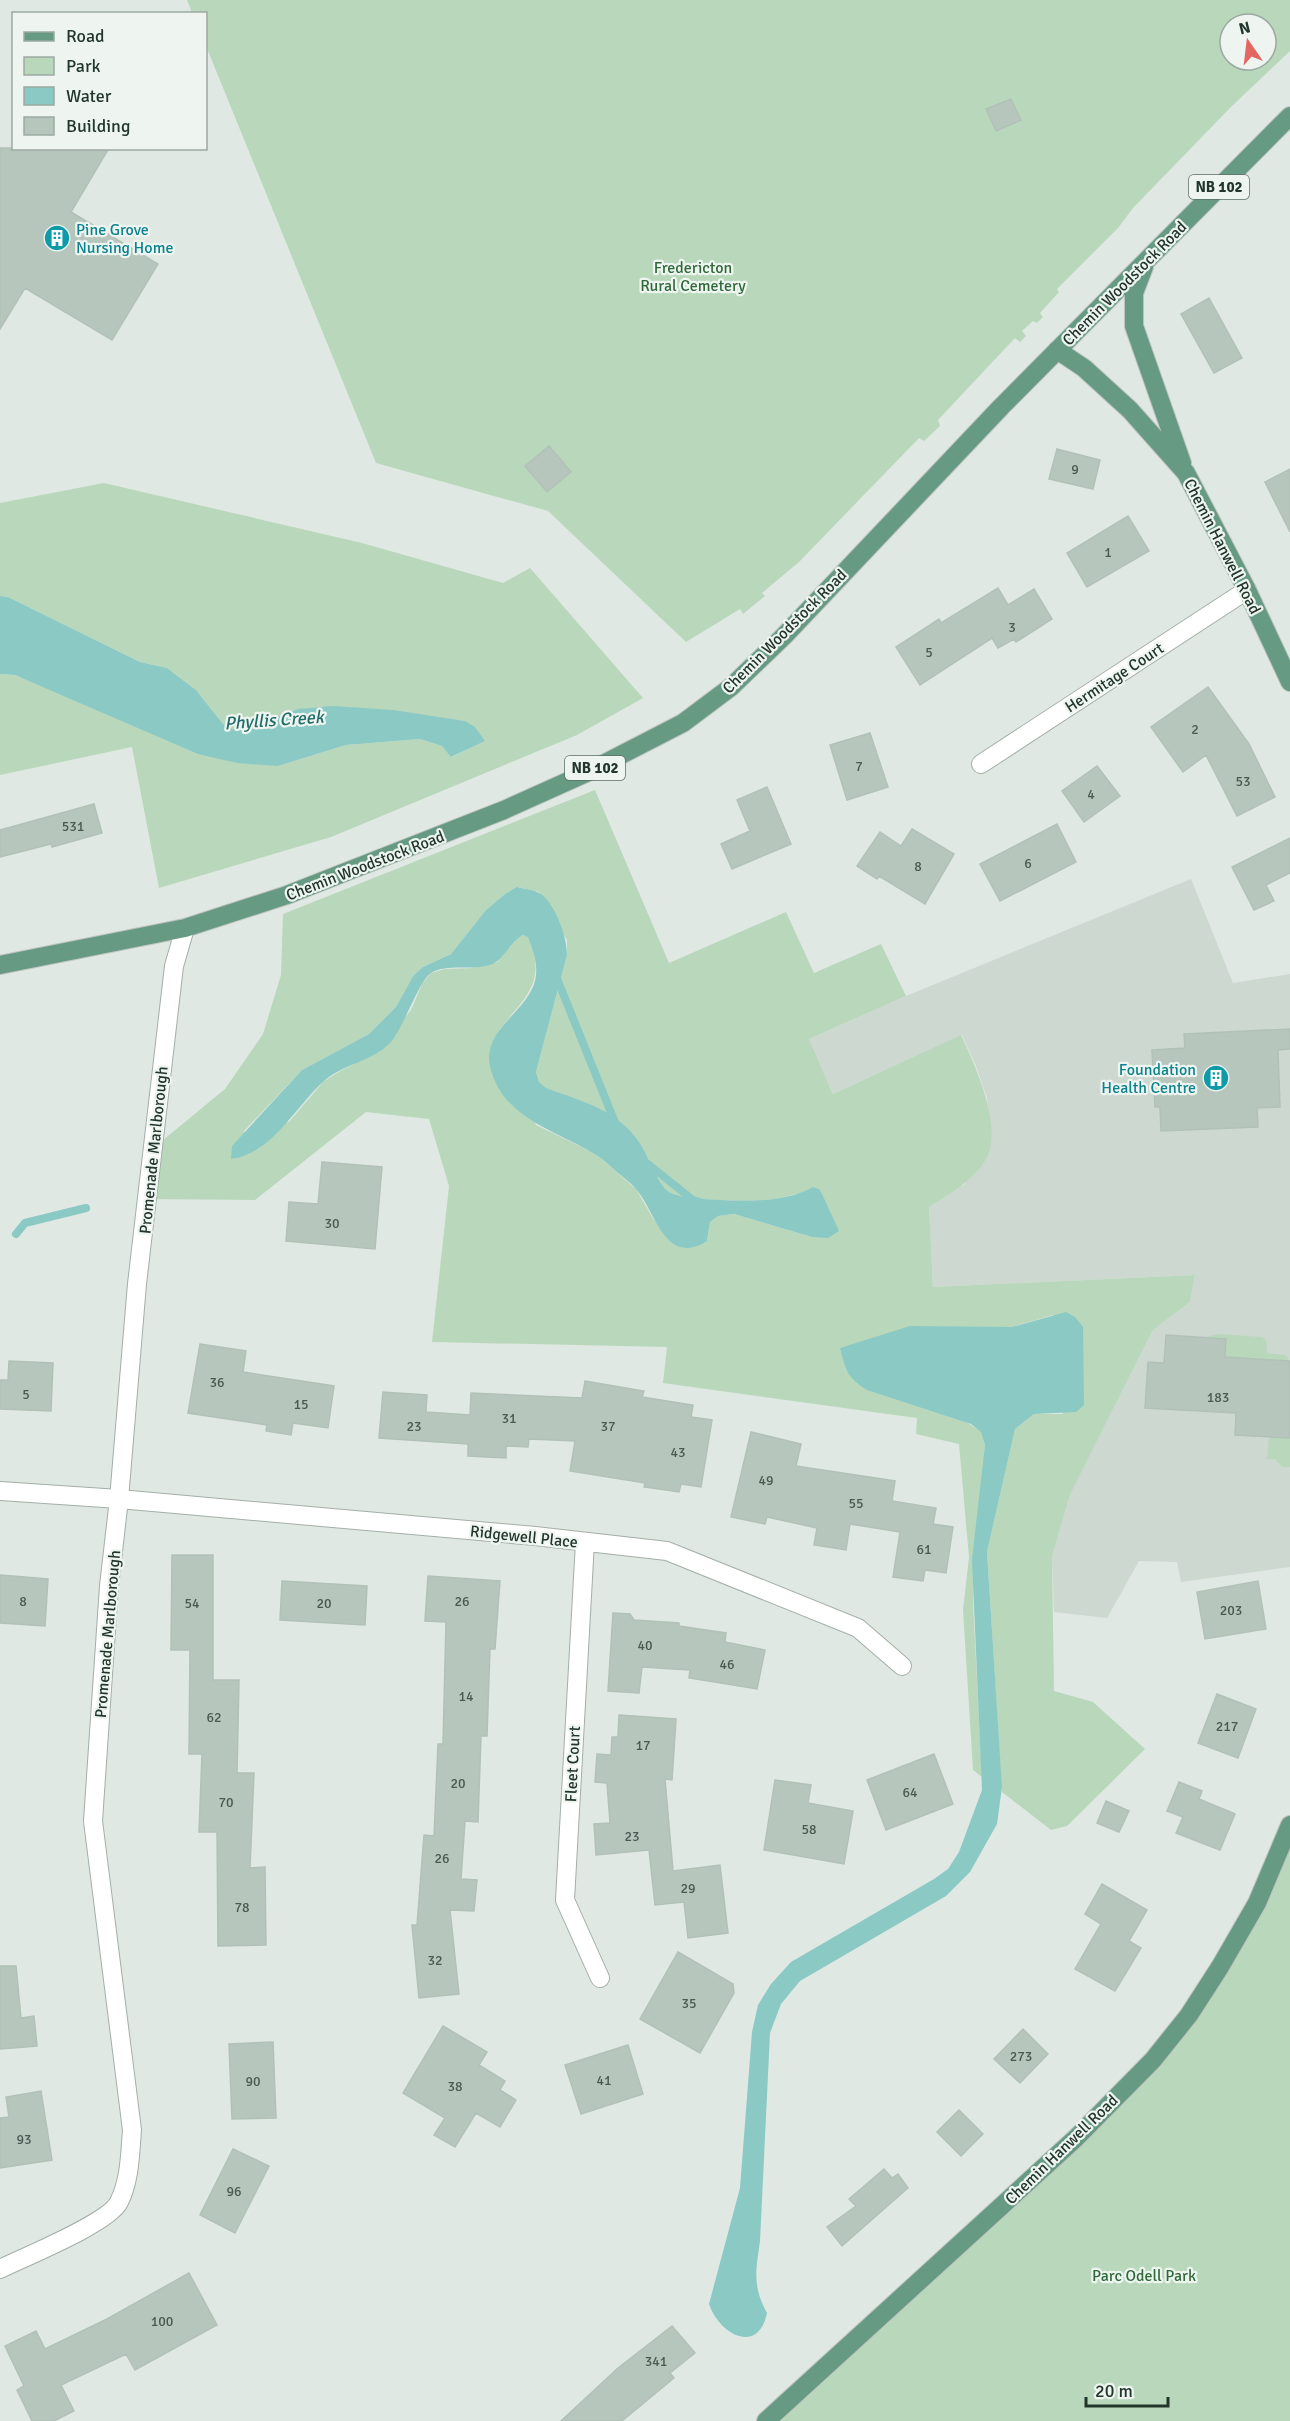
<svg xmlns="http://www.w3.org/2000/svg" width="1290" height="2421" font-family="Signika,sans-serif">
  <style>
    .built { fill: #cdd8d1 }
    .green { fill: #b9d8bb; fill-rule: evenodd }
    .water { fill: #8bc9c5 }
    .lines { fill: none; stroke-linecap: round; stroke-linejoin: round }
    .stream { stroke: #8bc9c5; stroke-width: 8 }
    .building { fill: #b7c6bd; stroke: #b2c1b8; stroke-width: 1.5 }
    .minor-casing { stroke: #a3afa8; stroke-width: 20 }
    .major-casing { stroke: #bdc3c0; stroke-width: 20 }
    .minor { stroke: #fff; stroke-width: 18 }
    .major { stroke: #679a82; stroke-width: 18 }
    .labels { text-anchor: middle; stroke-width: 4.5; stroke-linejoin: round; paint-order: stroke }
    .number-label { font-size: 14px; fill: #475a50 }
    .shield { fill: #eef5f0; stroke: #5f6f67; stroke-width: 1.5 }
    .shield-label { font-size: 15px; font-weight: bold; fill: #22362c }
    .culture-label { font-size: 16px; fill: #0d838f; stroke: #eef5f0; text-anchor: start }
    .park-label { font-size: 16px; fill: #30693a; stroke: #eef5f0 }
    .street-label { font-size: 16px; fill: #22362c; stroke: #eef5f0 }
    .water-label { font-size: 18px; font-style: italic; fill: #226c69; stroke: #eef5f0 }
  </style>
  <rect width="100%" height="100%" fill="#dfe8e2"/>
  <!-- built -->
  <path class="built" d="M1191 879 1233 983 1290 974V1567L1181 1582 1177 1562 1139 1561 1107 1618 1054 1612 1052 1557 1070 1495 1153 1330 1190 1302 1195 1275 933 1287 929 1207 965 1184 991 1133 987 1098 976 1066 962 1035 833 1094 809 1039 906 996Z"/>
  <!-- green -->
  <path class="green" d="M187 0H1290V51L1230 108 1133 208 1118 228 1057 289 1059 292 1040 313 1043 317 1037 323 1033 321 1022 331 1026 336 1020 342 1015 338 938 420 940 426 924 441 919 438 799 562 762 593 765 596 743 614 740 609 686 642 548 511 376 463 206 46V14L192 13ZM1230 24H1266V60H1230Z
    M104 483 362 543 503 583 530 568 643 698 577 735 331 837 159 888 132 747 0 775V674L14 675 278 766 346 745 420 739 442 746 452 757 484 741 465 721 298 709 245 728 233 729 223 724 196 690 167 668 140 662 8 597 0 596V503Z
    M595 790 669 963 786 912 814 973 881 944 906 996 809 1039 833 1094 961 1035C975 1064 1004 1129 986 1159 973 1181 950 1194 929 1207L933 1287 1195 1275 1190 1302 1153 1330 1070 1495 1052 1557 1054 1691 1093 1702 1145 1749 1067 1826 1051 1830 1002 1792 987 1552 1015 1429 1034 1414H1063L1053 1315 1012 1327 868 1340 841 1348 981 1431 985 1445 973 1602 982 1777 973 1770 963 1610 969 1557 959 1444 916 1434 917 1418 663 1383 667 1347 432 1342 449 1186 429 1119 366 1112 255 1200 148 1199 151 1150 225 1089 263 1034 281 975 283 914ZM518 887 539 892 567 940V955L536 1072 539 1082 545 1088C583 1102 618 1110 641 1146 649 1158 659 1185 670 1193 683 1202 752 1201 770 1200 782 1198 794 1194 806 1192L812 1237 734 1214 718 1216 710 1222 707 1241 654 1220 636 1189 596 1154 536 1125 500 1029C527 995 547 982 528 936L523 935 518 938 497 962 473 968 445 969 431 973 422 984 411 1010 375 1054 340 1071 323 1082 289 1122 243 1132 302 1070 369 1034 396 1007 413 976 423 967 451 954 486 910 505 894Z
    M1217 1334 1262 1337 1266 1340 1267 1353 1285 1355 1290 1361 1225 1364 1226 1339 1203 1338Z
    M1269 1437 1290 1438V1467H1282L1275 1459H1267Z
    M1290 1825V2421H766L1076 2138 1189 2015Z"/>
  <!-- water -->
  <path class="water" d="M0 596 8 597 140 662 167 668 196 690 223 724 233 729 245 728 298 709 333 706 393 710 465 721 475 727 485 741 451 757 442 746 420 739 346 745 278 766 237 763 198 754 15 675 0 674Z
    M517 887C525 889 535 890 541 894 556 905 567 937 567 955L536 1072 539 1082 546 1088C583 1102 618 1109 641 1145 649 1158 658 1184 669 1192 681 1201 757 1202 774 1199 786 1197 802 1194 813 1187L819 1189 822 1194 839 1231 828 1238 812 1237 734 1214 718 1216 710 1222 707 1241C664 1268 656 1210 635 1188 630 1182 624 1178 618 1173 610 1166 602 1158 593 1153 554 1130 501 1117 490 1066 482 1030 527 1012 535 981 539 966 533 950 528 937L523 935C510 942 504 960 490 965 472 971 447 963 431 973 418 982 404 1028 390 1043 372 1062 342 1064 323 1082 294 1108 273 1153 231 1159L232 1146 302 1070 369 1034 396 1007 413 976 423 967 451 954 486 910 505 894Z
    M1066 1312 1075 1317 1083 1327 1084 1405 1076 1412 1034 1414 1015 1429 987 1552 1002 1787 997 1824 970 1872 946 1896 800 1981 781 2004 770 2033 760 2241C756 2270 752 2286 767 2313 758 2356 719 2334 709 2304L740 2188 752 2032 758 2005 771 1984 791 1962 934 1879 948 1869 959 1852 982 1790 972 1559 985 1445 981 1432 971 1424 867 1390C847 1377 846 1371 840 1348L910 1326 1012 1327Z"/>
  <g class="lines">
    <!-- stream -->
    <path class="stream" d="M556 976 616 1125
      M648 1164 693 1200 700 1202
      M16 1234 25 1223 86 1208"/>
  </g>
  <!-- building -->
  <path class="building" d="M1011 99 1021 120 996 131 986 109Z
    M0 148H109L71 212 158 264 112 340 25 288 0 329Z
    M1209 298 1242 358 1214 373 1181 314Z
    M549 446 571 472 547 492 525 466Z
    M1057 449 1100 460 1093 489 1049 479Z
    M1290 469V532L1265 482Z
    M1128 516 1149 551 1087 587 1067 553Z
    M998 588 1008 605 1034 589 1052 619 1016 642 1014 639 998 648 992 638 920 685 896 647 939 619 941 623Z
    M1208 687 1249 744 1275 797 1237 816 1206 755 1183 772 1151 727Z
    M870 733 888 787 847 800 830 745Z
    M1097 766 1120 796 1084 822 1062 791Z
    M767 787 791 844 732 869 721 844 750 831 737 800Z
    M94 804 102 833 52 847 51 844 0 857V830Z
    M1057 824 1076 862 1000 901 980 864Z
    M912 829 954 854 925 904 879 876 877 879 857 866 880 832 901 846Z
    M1290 838V873L1266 885 1274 901 1254 910 1232 867Z
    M1290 1029V1049L1278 1050 1280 1107 1257 1108 1258 1127 1161 1131 1160 1107H1155L1152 1050 1185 1048 1184 1034Z
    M322 1162 382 1167 375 1249 286 1241 289 1202 318 1204Z
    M1166 1335 1226 1339 1225 1357 1290 1361V1438L1235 1435 1236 1413 1145 1408 1148 1362 1164 1363Z
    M200 1344 246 1351 243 1372 334 1386 328 1428 293 1423 291 1435 266 1431 267 1425 188 1413Z
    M9 1361 53 1363 51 1411 0 1409V1380H8Z
    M585 1381 644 1391 642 1397 693 1405 691 1417 712 1420 701 1487 681 1484 679 1492 644 1487 645 1483 570 1471 575 1441 529 1439 528 1447 506 1446V1458L468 1456V1444L379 1438 383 1392 427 1395 426 1412 470 1415 471 1393 582 1398Z
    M751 1432 801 1444 796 1466 895 1481 892 1501 936 1508 933 1524 953 1527 946 1573 925 1570 923 1581 893 1577 900 1532 850 1524 846 1550 814 1545 817 1528 767 1517 765 1524 731 1517Z
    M172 1555H213V1680H239L237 1773H254L250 1868 265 1867 266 1945 218 1946 217 1832H199L202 1754H189L190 1650H171Z
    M0 1575 48 1579 45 1626 0 1623Z
    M428 1576 500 1581 495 1649H490L487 1736H481L478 1822 465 1821 461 1879 477 1880 474 1911 450 1910 459 1994 419 1998 412 1925H417L424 1835 434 1836 438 1744H443L446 1622 425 1621Z
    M282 1581 367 1586 365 1625 280 1620Z
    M1258 1581 1266 1629 1205 1639 1197 1592Z
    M613 1613 630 1614 634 1620 679 1623V1626L726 1633 725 1642 765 1650 757 1689 689 1678 690 1670 642 1667 639 1693 608 1691Z
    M1217 1694 1256 1709 1238 1758 1198 1743Z
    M619 1715 676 1719 672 1780 665 1779 673 1871 720 1865 728 1933 688 1938 684 1902 655 1905 649 1850 596 1855 594 1824 610 1823 607 1783 595 1782 597 1754 611 1755 612 1737H618Z
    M934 1754 953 1804 886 1830 867 1780Z
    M775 1780 811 1785 808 1803 853 1811 844 1864 764 1850Z
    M1179 1782 1202 1791 1199 1799 1235 1814 1220 1850 1176 1833 1183 1817 1167 1811Z
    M1106 1801 1129 1811 1119 1832 1097 1823Z
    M1102 1884 1147 1910 1129 1941 1141 1948 1115 1991 1075 1969 1101 1924 1085 1914Z
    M678 1952 733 1984 734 1993 700 2053 640 2019Z
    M0 1966H16L21 2018 34 2016 37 2046 0 2049Z
    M443 2026 487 2052 479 2065 505 2081 500 2090 516 2100 500 2127 476 2113 455 2147 434 2135 445 2118 403 2093Z
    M1023 2029 1048 2054 1020 2083 994 2059Z
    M273 2042 276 2118 232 2119 229 2044Z
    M628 2045 643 2094 581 2114 565 2065Z
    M41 2091 52 2160 0 2168V2118L9 2117 6 2097Z
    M959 2110 983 2134 961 2156 937 2132Z
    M233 2149 269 2166 235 2233 200 2215Z
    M884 2169 892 2178 898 2174 908 2188 842 2246 827 2227 856 2206 849 2199Z
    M189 2273 217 2325 135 2370 126 2354 61 2385 74 2411 54 2421H32L17 2390 24 2386 5 2346 36 2331 45 2349 107 2319Z
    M672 2326 695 2353 670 2373 674 2378 622 2421H561L618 2368Z"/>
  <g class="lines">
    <!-- minor casing -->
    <g class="minor-casing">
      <path id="minor" d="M981 764 1247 590
        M0 1491 119 1499 535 1536 667 1551 858 1628 902 1666
        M585 1542 565 1900 600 1978
        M0 2269C24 2257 109 2223 119 2202 130 2180 130 2154 132 2130L93 1821 109 1586 119 1499 137 1284 174 966 185 928"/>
    </g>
    <!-- major casing -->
    <g class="major-casing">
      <path id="major" d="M1144 267 1134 293V326L1182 463
        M1057 350 1084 368 1130 410 1186 473 1247 590 1290 682
        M0 965 185 928 287 895 504 810 584 774 683 723 731 687 784 636 1001 407 1290 116
        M766 2421 1076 2138 1153 2060 1189 2015 1220 1967 1257 1903 1290 1825"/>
    </g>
    <!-- minor -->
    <use href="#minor" class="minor"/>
    <!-- major -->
    <use href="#major" class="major"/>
  </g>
  <!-- icons -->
  <defs>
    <g id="building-disc" transform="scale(1.35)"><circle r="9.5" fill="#0f9aa8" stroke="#eef5f0"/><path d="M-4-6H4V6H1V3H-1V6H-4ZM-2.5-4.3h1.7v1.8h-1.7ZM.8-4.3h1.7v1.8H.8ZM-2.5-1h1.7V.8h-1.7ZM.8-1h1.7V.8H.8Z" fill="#fff"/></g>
  </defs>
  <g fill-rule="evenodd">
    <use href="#building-disc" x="57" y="238"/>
    <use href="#building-disc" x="1216" y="1078"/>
  </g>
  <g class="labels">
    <!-- number labels -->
    <g class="number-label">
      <text x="1075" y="474">9</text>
      <text x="1108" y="557">1</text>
      <text x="1012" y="632">3</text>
      <text x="929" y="657">5</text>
      <text x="1195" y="734">2</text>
      <text x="859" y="771">7</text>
      <text x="1243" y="786">53</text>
      <text x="1091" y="799">4</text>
      <text x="73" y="831">531</text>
      <text x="1028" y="868">6</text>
      <text x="918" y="871">8</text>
      <text x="332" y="1228">30</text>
      <text x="217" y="1387">36</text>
      <text x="26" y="1399">5</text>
      <text x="1218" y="1402">183</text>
      <text x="301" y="1409">15</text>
      <text x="509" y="1423">31</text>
      <text x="414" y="1431">23</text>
      <text x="608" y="1431">37</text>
      <text x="678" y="1457">43</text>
      <text x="766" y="1485">49</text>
      <text x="856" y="1508">55</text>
      <text x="924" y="1554">61</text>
      <text x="23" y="1606">8</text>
      <text x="462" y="1606">26</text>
      <text x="192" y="1608">54</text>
      <text x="324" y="1608">20</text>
      <text x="1231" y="1615">203</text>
      <text x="645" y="1650">40</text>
      <text x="727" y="1669">46</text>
      <text x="466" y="1701">14</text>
      <text x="214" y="1722">62</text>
      <text x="1227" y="1731">217</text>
      <text x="643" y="1750">17</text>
      <text x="458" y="1788">20</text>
      <text x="910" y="1797">64</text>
      <text x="226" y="1807">70</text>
      <text x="809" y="1834">58</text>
      <text x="632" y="1841">23</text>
      <text x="442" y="1863">26</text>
      <text x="688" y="1893">29</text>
      <text x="242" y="1912">78</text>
      <text x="435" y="1965">32</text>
      <text x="689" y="2008">35</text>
      <text x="1021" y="2061">273</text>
      <text x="604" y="2085">41</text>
      <text x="253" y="2086">90</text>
      <text x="455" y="2091">38</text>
      <text x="24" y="2144">93</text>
      <text x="234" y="2196">96</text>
      <text x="162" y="2326">100</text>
      <text x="656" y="2366">341</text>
    </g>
    <!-- shield labels -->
    <g class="shield">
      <rect x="1189" y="175" width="60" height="24" rx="4.5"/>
      <rect x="565" y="756" width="60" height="24" rx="4.5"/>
    </g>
    <g class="shield-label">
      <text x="1219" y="192">NB 102</text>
      <text x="595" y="773">NB 102</text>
    </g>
    <!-- culture labels -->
    <g class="culture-label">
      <text x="76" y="235">Pine Grove<tspan x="76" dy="18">Nursing Home</tspan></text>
      <text x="1196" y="1075" text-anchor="end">Foundation<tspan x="1196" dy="18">Health Centre</tspan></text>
    </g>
    <!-- park labels -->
    <g class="park-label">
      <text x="693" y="273">Fredericton<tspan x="693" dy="18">Rural Cemetery</tspan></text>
      <text x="1144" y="2281">Parc Odell Park</text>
    </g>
    <!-- street labels -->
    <g class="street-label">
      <text transform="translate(1124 283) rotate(-45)" y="6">Chemin Woodstock Road</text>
      <text transform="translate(1223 546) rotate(63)" y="6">Chemin Hanwell Road</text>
      <text transform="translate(784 631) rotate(-45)" y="6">Chemin Woodstock Road</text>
      <text transform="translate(1114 677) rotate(-33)" y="6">Hermitage Court</text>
      <text transform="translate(365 865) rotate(-21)" y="6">Chemin Woodstock Road</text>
      <text transform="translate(153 1150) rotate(-84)" y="6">Promenade Marlborough</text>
      <text transform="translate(524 1536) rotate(6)" y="6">Ridgewell Place</text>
      <text transform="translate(107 1634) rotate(-85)" y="6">Promenade Marlborough</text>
      <text transform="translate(572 1764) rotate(-87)" y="6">Fleet Court</text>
      <text transform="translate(1061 2149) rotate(-44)" y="6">Chemin Hanwell Road</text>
    </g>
    <!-- water labels -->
    <g class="water-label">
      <text transform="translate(274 720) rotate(-4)" y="6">Phyllis Creek</text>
    </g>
  </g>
  <!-- legend -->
  <rect x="12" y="12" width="195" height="138" fill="#eef5f0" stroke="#9ca9a2" stroke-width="1.5"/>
  <rect x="24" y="32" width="30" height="9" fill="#679a82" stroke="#9ca9a2" stroke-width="1.5"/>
  <text x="66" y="42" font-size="18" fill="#22362c">Road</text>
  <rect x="24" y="57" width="30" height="18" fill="#b9d8bb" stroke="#9ca9a2" stroke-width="1.5"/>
  <text x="66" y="72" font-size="18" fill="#22362c">Park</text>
  <rect x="24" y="87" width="30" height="18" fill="#8bc9c5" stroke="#9ca9a2" stroke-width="1.5"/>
  <text x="66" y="102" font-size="18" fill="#22362c">Water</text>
  <rect x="24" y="117" width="30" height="18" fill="#b7c6bd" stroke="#9ca9a2" stroke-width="1.5"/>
  <text x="66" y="132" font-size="18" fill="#22362c">Building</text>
  <!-- north arrow -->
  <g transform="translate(1248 42) rotate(346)"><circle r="28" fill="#eef5f0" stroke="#9ca9a2" stroke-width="1.5"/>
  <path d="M0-4.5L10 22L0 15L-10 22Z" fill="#e46661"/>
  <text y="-9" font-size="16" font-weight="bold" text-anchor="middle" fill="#22362c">N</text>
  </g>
  <!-- scale -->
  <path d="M1086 2397v9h82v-9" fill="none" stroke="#22362c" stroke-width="3"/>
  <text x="1095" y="2397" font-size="18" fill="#22362c" stroke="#eef5f0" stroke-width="4.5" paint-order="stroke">20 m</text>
</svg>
